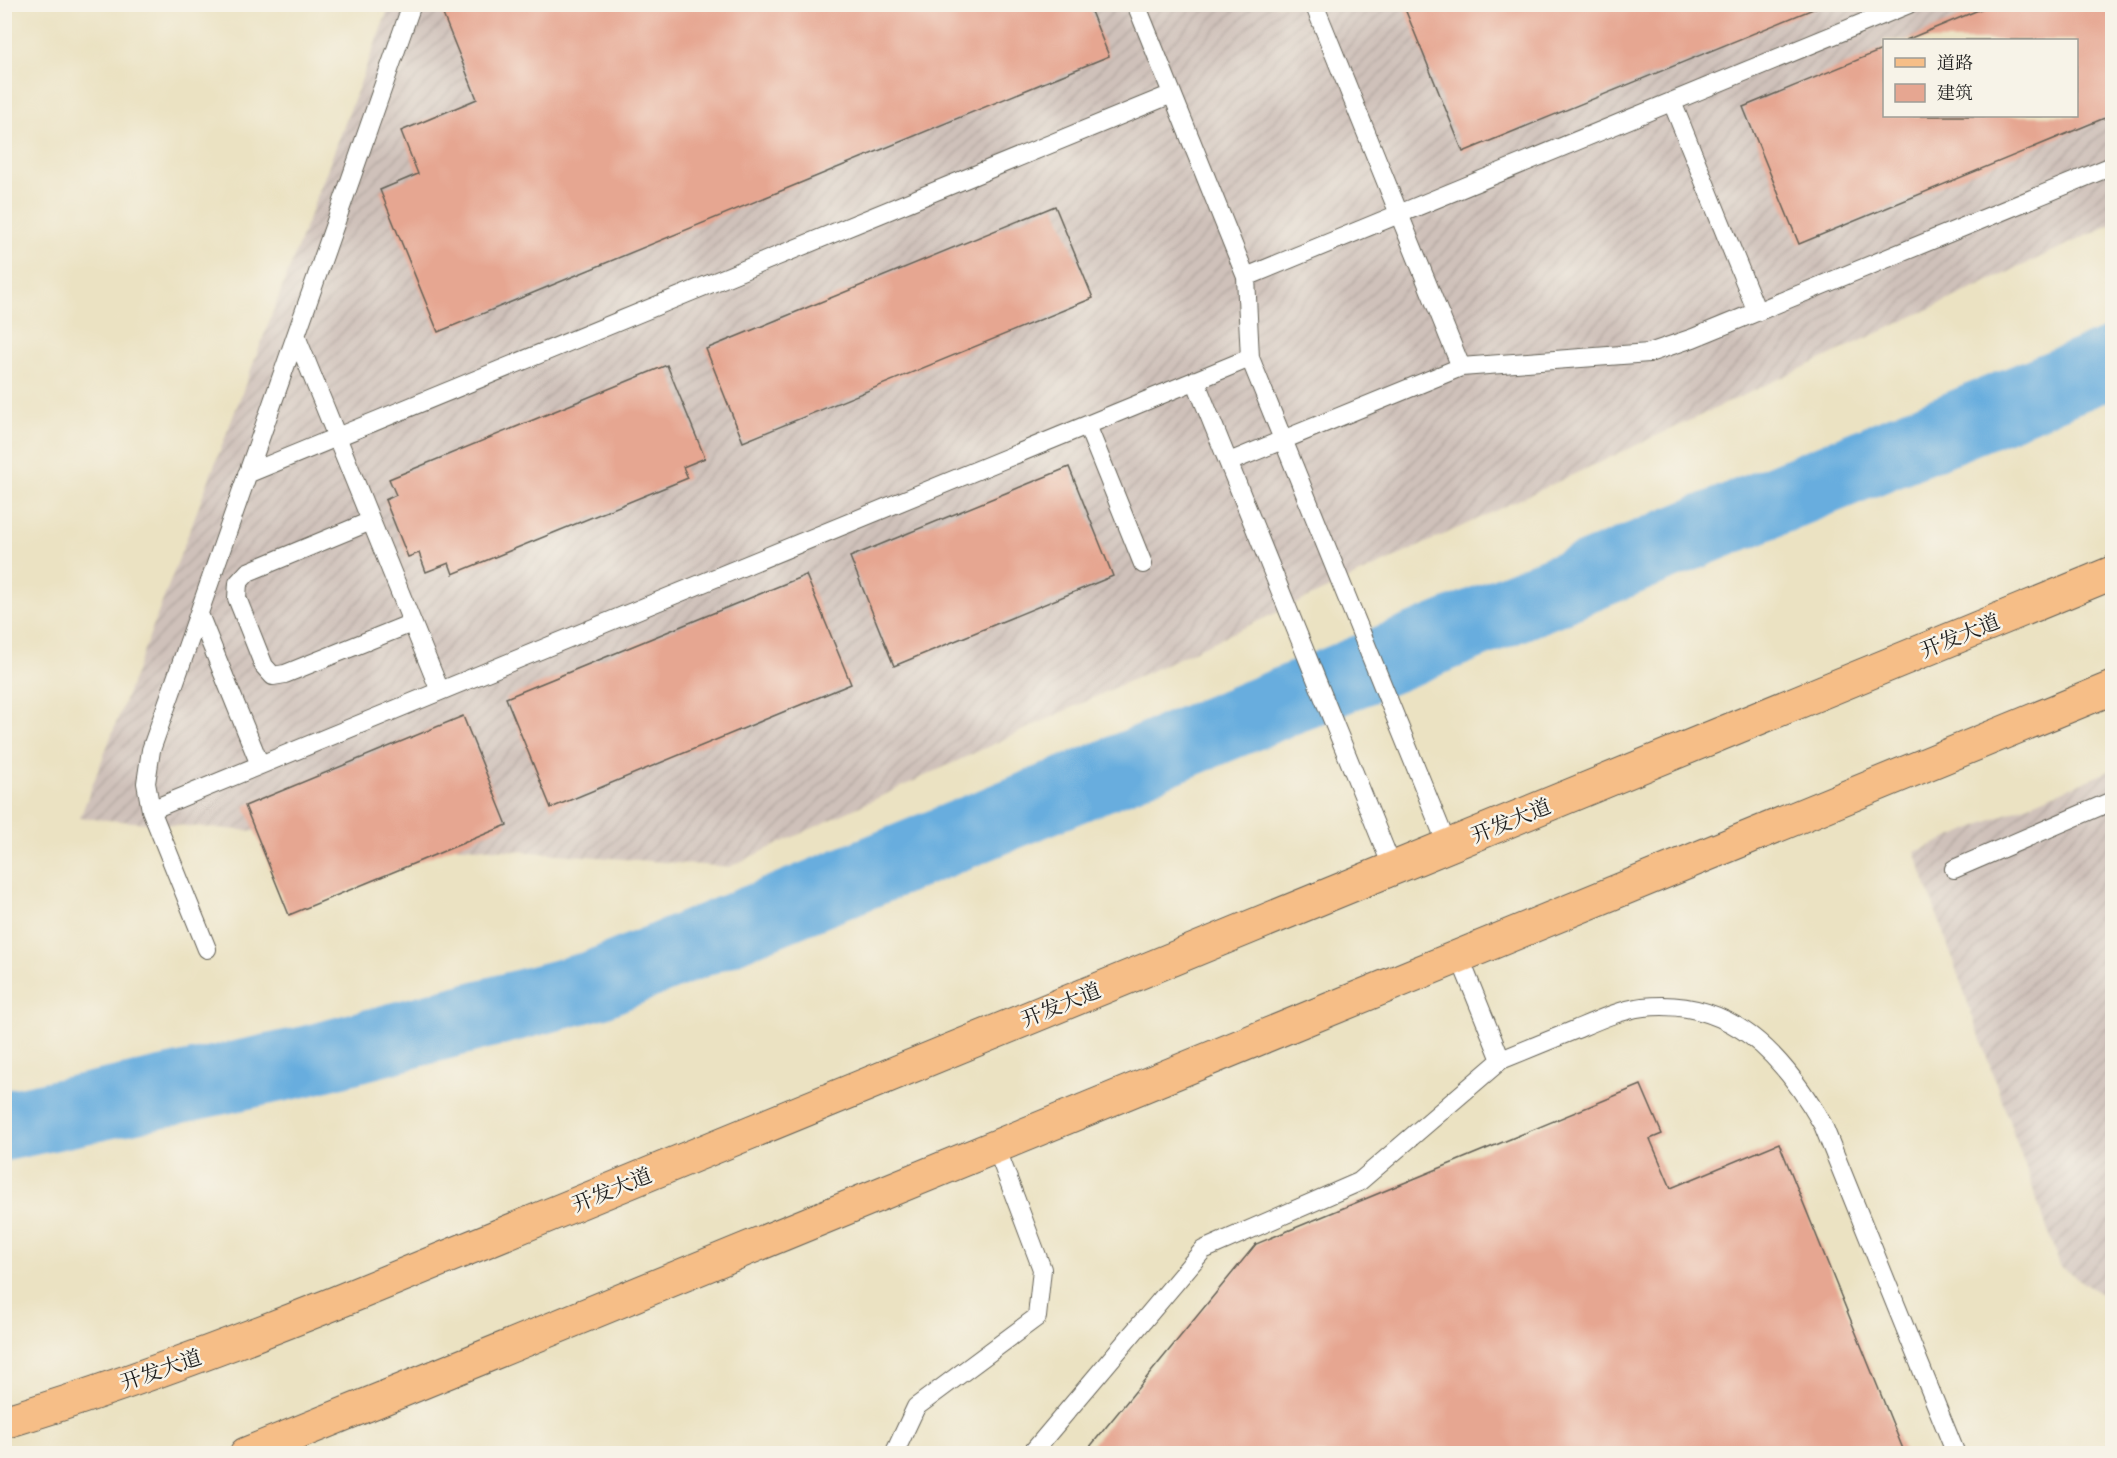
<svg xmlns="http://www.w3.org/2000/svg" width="2117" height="1458" font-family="Alegreya,'Noto Serif SC',serif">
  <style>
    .industrial { fill: url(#industrial-furrows); fill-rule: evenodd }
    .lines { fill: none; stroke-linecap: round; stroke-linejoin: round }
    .river { stroke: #68adde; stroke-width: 70 }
    .building { fill: #e6a691 }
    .lane-casing { stroke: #646156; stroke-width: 20 }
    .primary-casing { stroke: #646156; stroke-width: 35 }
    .lane { stroke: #fff; stroke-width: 18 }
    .primary { stroke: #f6be87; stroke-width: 33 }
    .labels { text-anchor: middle; stroke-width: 5; stroke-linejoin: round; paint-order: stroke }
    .street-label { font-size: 21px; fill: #1c1c1c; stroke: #f7f3e8 }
  </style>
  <defs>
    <pattern id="industrial-furrows" width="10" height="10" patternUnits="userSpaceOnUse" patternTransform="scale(1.5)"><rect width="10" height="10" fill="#cfc1ba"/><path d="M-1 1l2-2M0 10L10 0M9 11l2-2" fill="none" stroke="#b1a59f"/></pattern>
  </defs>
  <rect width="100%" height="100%" fill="#f7f3e8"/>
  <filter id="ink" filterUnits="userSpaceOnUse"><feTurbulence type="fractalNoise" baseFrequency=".0167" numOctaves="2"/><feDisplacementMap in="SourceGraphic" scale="12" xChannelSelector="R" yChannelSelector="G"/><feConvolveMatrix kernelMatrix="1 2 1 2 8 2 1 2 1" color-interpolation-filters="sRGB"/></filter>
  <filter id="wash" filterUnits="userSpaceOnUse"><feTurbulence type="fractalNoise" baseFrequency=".008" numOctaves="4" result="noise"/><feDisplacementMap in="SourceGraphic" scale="24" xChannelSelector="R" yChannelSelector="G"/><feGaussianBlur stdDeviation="1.35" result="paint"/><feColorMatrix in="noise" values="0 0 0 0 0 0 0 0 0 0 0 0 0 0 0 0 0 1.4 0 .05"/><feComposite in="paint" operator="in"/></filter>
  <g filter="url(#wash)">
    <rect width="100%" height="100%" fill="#ebe2c2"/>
    <!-- industrial -->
    <path class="industrial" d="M390 5H2112V224L729 867 80 818ZM1884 40H2076V116H1884Z
      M2112 770V1302L2060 1266 1915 852Z"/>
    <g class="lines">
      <!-- river -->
      <path class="river" d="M4 1126 302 1062 595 985 2112 362"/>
    </g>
    <g id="blocks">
      <!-- building -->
      <path class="building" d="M459 4H1088L1109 56 438 332 380 190 418 174 401 131 477 99 442 12Z
        M1403 4H1823V5L1463 152Z
        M1993 4H2112V115L1799 244 1743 107 1884 49V116H2076V40H1906Z
        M1055 206 1093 298 743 442 706 349Z
        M667 365 705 458 683 467 688 478 453 574 449 563 426 572 419 553 408 557 385 500 396 495 389 479Z
        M1069 467 1113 576 894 666 850 557Z
        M806 575 851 684 551 808 506 698Z
        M463 716 507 825 289 915 245 806Z
        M1641 1085 1662 1134 1650 1139 1671 1188 1779 1143 1905 1454H1084L1256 1244Z"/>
    </g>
  </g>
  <g filter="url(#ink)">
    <use href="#blocks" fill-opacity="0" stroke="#646156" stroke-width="1.5"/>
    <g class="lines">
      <!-- lane casing -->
      <g class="lane-casing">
        <path id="lane" d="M1314 4 1461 367
          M1672 102 1757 312
          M1246 277 1909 4
          M296 336 440 691
          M1250 358 1448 847
          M1195 380 1393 869
          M1087 425 1143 564
          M1229 462 1461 367 1649 353 1693 338 2112 166
          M247 474 1172 94
          M371 521 248 572 238 583 237 598 264 666 273 676 285 674 412 623
          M199 614 260 765
          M151 810 1250 358 1246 277 1136 4
          M1954 869 2112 801
          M207 949 151 810 146 783 151 750 412 4
          M1459 956 1501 1060C1526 1050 1552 1039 1577 1029 1598 1020 1620 1010 1643 1007 1731 997 1783 1055 1823 1125L1956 1454
          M894 1454 916 1407 1037 1317 1042 1269 996 1147
          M1031 1454 1203 1250 1359 1182 1501 1060"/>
      </g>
      <!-- primary casing -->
      <g class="primary-casing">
        <path id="primary" d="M4 1422C117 1388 226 1347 335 1303L2112 573
          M246 1454 374 1402 2112 688"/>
      </g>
      <!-- lane -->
      <use href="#lane" class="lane"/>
      <!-- primary -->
      <use href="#primary" class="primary"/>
    </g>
  </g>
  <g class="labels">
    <!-- street labels -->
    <g class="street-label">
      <text transform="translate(1960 636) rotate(-22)" y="7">开发大道</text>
      <text transform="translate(1511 821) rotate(-22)" y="7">开发大道</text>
      <text transform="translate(1061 1005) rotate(-22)" y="7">开发大道</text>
      <text transform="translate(612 1190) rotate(-22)" y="7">开发大道</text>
      <text transform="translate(161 1370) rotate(-19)" y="7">开发大道</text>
    </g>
  </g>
  <!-- margin -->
  <rect width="2117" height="1458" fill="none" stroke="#f7f3e8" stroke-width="24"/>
  <!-- legend -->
  <rect x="1883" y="39" width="195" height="78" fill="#f7f3e8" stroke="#9f9d96" stroke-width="1.5"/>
  <rect x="1895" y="58" width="30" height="9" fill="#f6be87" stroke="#9f9d96" stroke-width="1.5"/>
  <text x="1937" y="69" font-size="18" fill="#1c1c1c">道路</text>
  <rect x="1895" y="84" width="30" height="18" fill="#e6a691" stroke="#9f9d96" stroke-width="1.5"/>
  <text x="1937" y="99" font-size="18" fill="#1c1c1c">建筑</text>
</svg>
